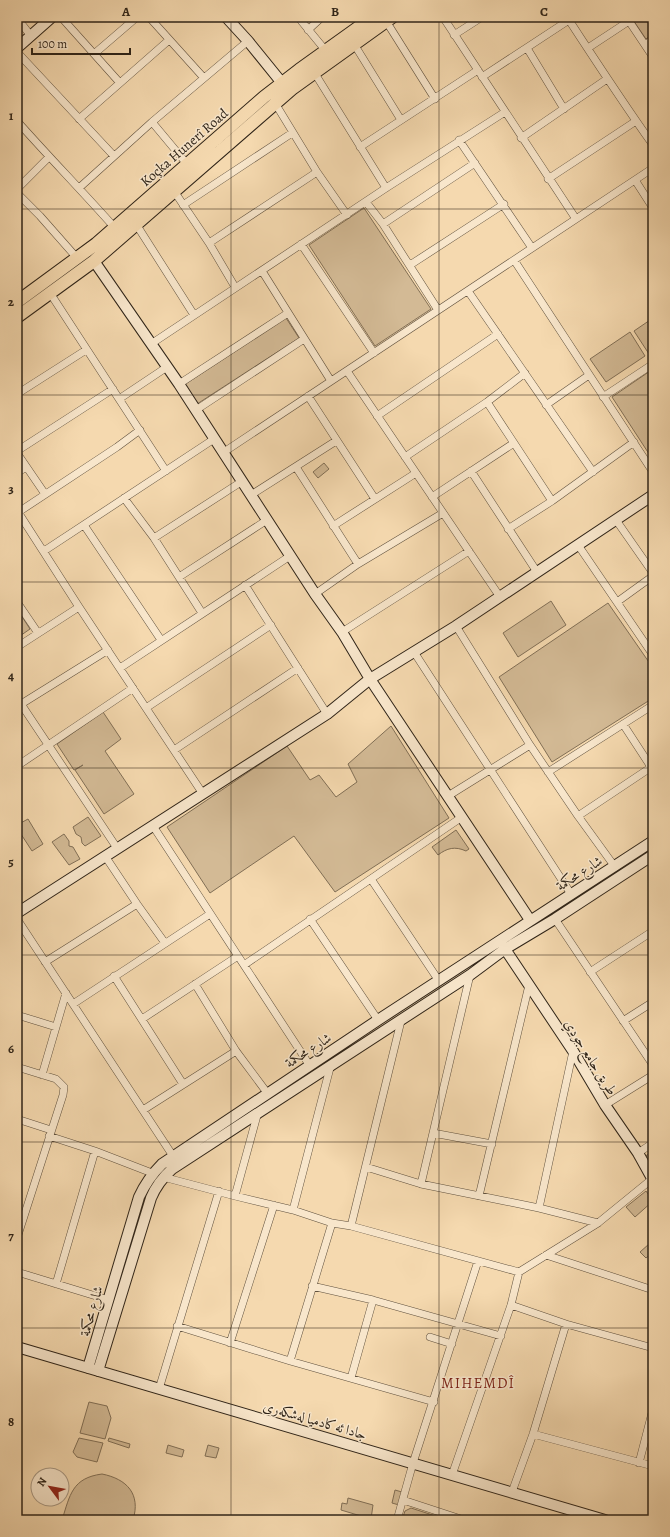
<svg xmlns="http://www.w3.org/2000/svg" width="670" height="1537" font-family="Alegreya,Amiri,serif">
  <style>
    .green { fill: #d3ba95; stroke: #816f56 }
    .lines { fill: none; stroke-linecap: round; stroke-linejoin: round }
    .street-casing { stroke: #60513e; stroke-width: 8 }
    .secondary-casing { stroke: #2f2418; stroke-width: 12 }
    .primary-casing { stroke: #2f2418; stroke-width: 14 }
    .street { stroke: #f8e6cb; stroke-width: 7 }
    .secondary { stroke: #f8e6cb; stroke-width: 10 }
    .primary { stroke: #f5d9af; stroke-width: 12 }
    .grid { fill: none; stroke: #2f2418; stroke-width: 1; stroke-opacity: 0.55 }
    .labels { text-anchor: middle; stroke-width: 3; stroke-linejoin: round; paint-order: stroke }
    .street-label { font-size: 14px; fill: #2f2418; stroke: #f8e6cb }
    .neighbourhood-label { font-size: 15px; letter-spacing: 1px; fill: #7a1f14; stroke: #f8e6cb }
    .neatline { fill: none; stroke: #2f2418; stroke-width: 1.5 }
    .grid-label { font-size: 13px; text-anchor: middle; font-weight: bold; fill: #2f2418 }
  </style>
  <rect width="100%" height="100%" fill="#f5d9af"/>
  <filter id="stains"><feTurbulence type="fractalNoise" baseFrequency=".005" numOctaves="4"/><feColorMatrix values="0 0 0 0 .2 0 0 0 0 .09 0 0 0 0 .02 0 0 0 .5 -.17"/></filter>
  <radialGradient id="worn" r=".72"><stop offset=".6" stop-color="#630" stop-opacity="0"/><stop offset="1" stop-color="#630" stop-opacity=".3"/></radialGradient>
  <!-- green -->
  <path class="green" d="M631 17H653V33L646 39Z
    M364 208 431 309 375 346 309 245Z
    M286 318 299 338 197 404 184 385Z
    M653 318V352L649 354 634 331Z
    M630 332 645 356 606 382 590 359Z
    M653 369V460L612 397Z
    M324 463 329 469 318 478 313 472Z
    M551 601 566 625 518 657 503 633Z
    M608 603 653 668V698L552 762 499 677Z
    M17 609 30 629 17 638Z
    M103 712 121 739 105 751 134 794 104 814 75 770 83 765 74 770 57 744Z
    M391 726 449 818 335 892 294 836 210 893 167 827 287 746 310 780 319 775 336 797 357 782 348 764Z
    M88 817 101 836 85 846 82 843 81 837 76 834 73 827Z
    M28 819 43 844 32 851 17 828V825Z
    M456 830 469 849 466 851C455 846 447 848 438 855L432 847Z
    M64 834 69 841V846L73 847 80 859 69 865 52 842Z
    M653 1151V1177L641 1159Z
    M646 1191 653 1201 635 1217 626 1207Z
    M649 1244 653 1248V1252L646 1258 640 1252Z
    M89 1402 107 1406 111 1418 105 1439 80 1433Z
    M79 1438 103 1443 97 1462 77 1457 73 1452Z
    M109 1438 130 1444 129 1448 108 1441Z
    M168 1445 184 1450 182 1457 166 1453Z
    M208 1445 219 1448 216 1458 205 1456Z
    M102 1474C127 1479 141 1494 133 1520H62C70 1495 72 1478 102 1474Z
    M395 1490 402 1492 399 1505 392 1503Z
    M348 1498 373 1505 371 1519 341 1510 342 1503 347 1504Z
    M411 1508 448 1520H402L405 1511Z"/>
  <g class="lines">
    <!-- street casing -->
    <g class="street-casing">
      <path id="street" d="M61 17 120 83
        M149 17 204 78
        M298 17 326 51
        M443 17 576 219
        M567 17C595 60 623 103 653 145
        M17 18 31 36
        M627 18 653 57
        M386 21 435 99
        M308 30 322 17
        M454 35 482 17
        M354 44 401 120
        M645 45 653 39
        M527 48 564 109
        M588 48 629 21
        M17 52 114 156
        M94 54 137 17
        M314 72 386 188
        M482 77 569 20
        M275 103 317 172 347 215
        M79 119 169 40
        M17 121C49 157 83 192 115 228
        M152 122 187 164
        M521 138 607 79
        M459 140 532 248
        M360 147 478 70
        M548 179 636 121
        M635 180 653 208
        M79 188 152 122 248 41
        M17 189 49 157
        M174 191 209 243 235 287
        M17 193 40 216 77 258
        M366 202 383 224 438 310
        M183 205 292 133
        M136 224 194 315
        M383 224 475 163
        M209 243 317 172
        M301 244 374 353
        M514 260 653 472
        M410 265 504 204
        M262 271 331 381
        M468 291 593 472
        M50 293 166 471
        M151 344 386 188 505 112
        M347 371 500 597
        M179 384 288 313
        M17 394 86 350
        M308 396 375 499
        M603 397 653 364
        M119 399 167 367
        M487 402 552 501
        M546 405 589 375
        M196 410 304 339
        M377 416 498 334
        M17 451 113 389
        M224 452 653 168
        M17 453 45 494
        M405 457 487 402 525 373
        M296 467 358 564
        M471 471 537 572
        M17 473 26 467
        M251 495 336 441
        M432 497 514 443
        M124 498 154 538 202 613
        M18 512 79 607 203 794
        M17 513 117 447 140 430
        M616 520 653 573
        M84 525 161 640
        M333 526 416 473
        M508 529 552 501 634 442
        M154 538 241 482
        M578 545 653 655
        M44 551 214 439
        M179 577 267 520
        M245 585 327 714
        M315 594 358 564 443 513
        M17 602 38 633
        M617 602 653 576
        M456 626 530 745 578 816 615 867
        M342 632 469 551
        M17 647 79 607
        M414 652 571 894
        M120 668 290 556
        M21 704 117 848
        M18 706 108 650
        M146 708 271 625
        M623 724 653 770
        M174 750 298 668
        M17 766 133 688
        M548 772 653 705
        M448 796 530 745
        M578 816 653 766
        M153 826 310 1066
        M105 856 137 904 165 943
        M371 879 439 981
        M17 919 173 1156
        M310 919 378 1020
        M555 919 653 1065
        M45 962 137 904
        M244 965 462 817
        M590 972 653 931
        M114 976 183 1084
        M195 984 236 1051 268 1094
        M73 1004 210 914
        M17 1015 56 1027
        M142 1019 238 956
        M623 1021 653 1002
        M17 1067 56 1079 64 1087 63 1095 17 1238
        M42 1075 66 993
        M605 1105 653 1075
        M143 1110 236 1051
        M17 1119 51 1130
        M433 1133 492 1144
        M49 1136 95 1151 152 1173
        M638 1153 653 1143
        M366 1167 421 1184 539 1208 598 1223
        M163 1177 235 1196 293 1210 332 1223 351 1226 519 1272 598 1223 652 1179
        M421 1184 470 975
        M235 1196 258 1112
        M479 1196 529 985
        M539 1208 573 1051
        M293 1210 330 1068
        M351 1226 401 1021
        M546 1255 653 1290
        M17 1272 109 1300
        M56 1284 95 1151
        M312 1286 373 1300 501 1336
        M511 1305 566 1324 653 1348
        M177 1326 290 1361 434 1402
        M430 1337 452 1344
        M230 1343 274 1205
        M290 1361 332 1223
        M351 1378 373 1300
        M159 1389 219 1191
        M533 1434 653 1466
        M639 1463 653 1409
        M452 1475 511 1305 519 1272
        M512 1492 533 1434 566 1324
        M403 1500 464 1520
        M397 1520 413 1463 478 1261"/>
    </g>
    <!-- secondary casing -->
    <g class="secondary-casing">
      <path id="secondary" d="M226 17 248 41 282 83
        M17 48 52 17
        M94 261 179 384 315 594 342 632 370 679 530 920
        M17 913 327 714 370 679 456 626 653 495
        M505 949 573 1051 605 1105 638 1153 653 1180
        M17 1347 605 1520
        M88 1368 139 1197C145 1184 152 1174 162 1164L378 1020 653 841
        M98 1371 151 1198C156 1186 162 1178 172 1169L470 975 505 949 555 919 653 855"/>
    </g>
    <!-- primary casing -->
    <g class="primary-casing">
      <path id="primary" d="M17 302 96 244 264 97 299 70 373 17
        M17 317 94 261 293 88 392 17"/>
    </g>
    <!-- street -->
    <use href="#street" class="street"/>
    <!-- secondary -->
    <use href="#secondary" class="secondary"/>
    <!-- primary -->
    <use href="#primary" class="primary"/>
  </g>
  <!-- grid -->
  <path class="grid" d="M231 17V1520M439 17V1520M17 209H653M17 395H653M17 582H653M17 768H653M17 955H653M17 1142H653M17 1328H653"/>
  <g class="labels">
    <!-- street labels -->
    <g class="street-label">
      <text transform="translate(184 147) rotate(-41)" y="5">Koçka Hunerî Road</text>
      <text transform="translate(579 873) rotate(-33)" y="5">شارع محكمة</text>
      <text transform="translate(308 1050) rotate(-33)" y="5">شارع محكمة</text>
      <text transform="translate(591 1057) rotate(58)" y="5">طريق جامع جودي</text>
      <text transform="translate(91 1311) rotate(-74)" y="5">شارع محكمة</text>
      <text transform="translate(315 1420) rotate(16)" y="5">جادا ئه‌كادميا له‌شكه‌رى</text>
    </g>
    <!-- neighbourhood labels -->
    <g class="neighbourhood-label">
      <text x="478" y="1388">MIHEMDÎ</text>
    </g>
  </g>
  <!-- margin -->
  <rect width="670" height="1537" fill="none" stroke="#f5d9af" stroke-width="44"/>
  <!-- north arrow -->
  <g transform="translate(50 1487) rotate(302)"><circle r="19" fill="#f8e6cb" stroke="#a89883"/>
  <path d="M0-3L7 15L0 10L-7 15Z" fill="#8f2418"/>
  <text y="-6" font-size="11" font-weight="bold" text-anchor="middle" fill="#2f2418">N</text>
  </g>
  <!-- scale -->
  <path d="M32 48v6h98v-6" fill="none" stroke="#2f2418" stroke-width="2"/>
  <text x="38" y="48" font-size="12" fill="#2f2418" stroke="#f8e6cb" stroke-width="3" paint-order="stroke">100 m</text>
  <rect x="22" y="22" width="626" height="1493" class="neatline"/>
  <g class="grid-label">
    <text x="126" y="16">A</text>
    <text x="335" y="16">B</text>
    <text x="544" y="16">C</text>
    <text x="11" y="120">1</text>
    <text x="11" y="306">2</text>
    <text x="11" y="493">3</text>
    <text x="11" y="680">4</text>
    <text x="11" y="866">5</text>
    <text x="11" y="1053">6</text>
    <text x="11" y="1240">7</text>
    <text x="11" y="1426">8</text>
  </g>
  <rect width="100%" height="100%" filter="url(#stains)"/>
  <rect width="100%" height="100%" fill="url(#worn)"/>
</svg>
